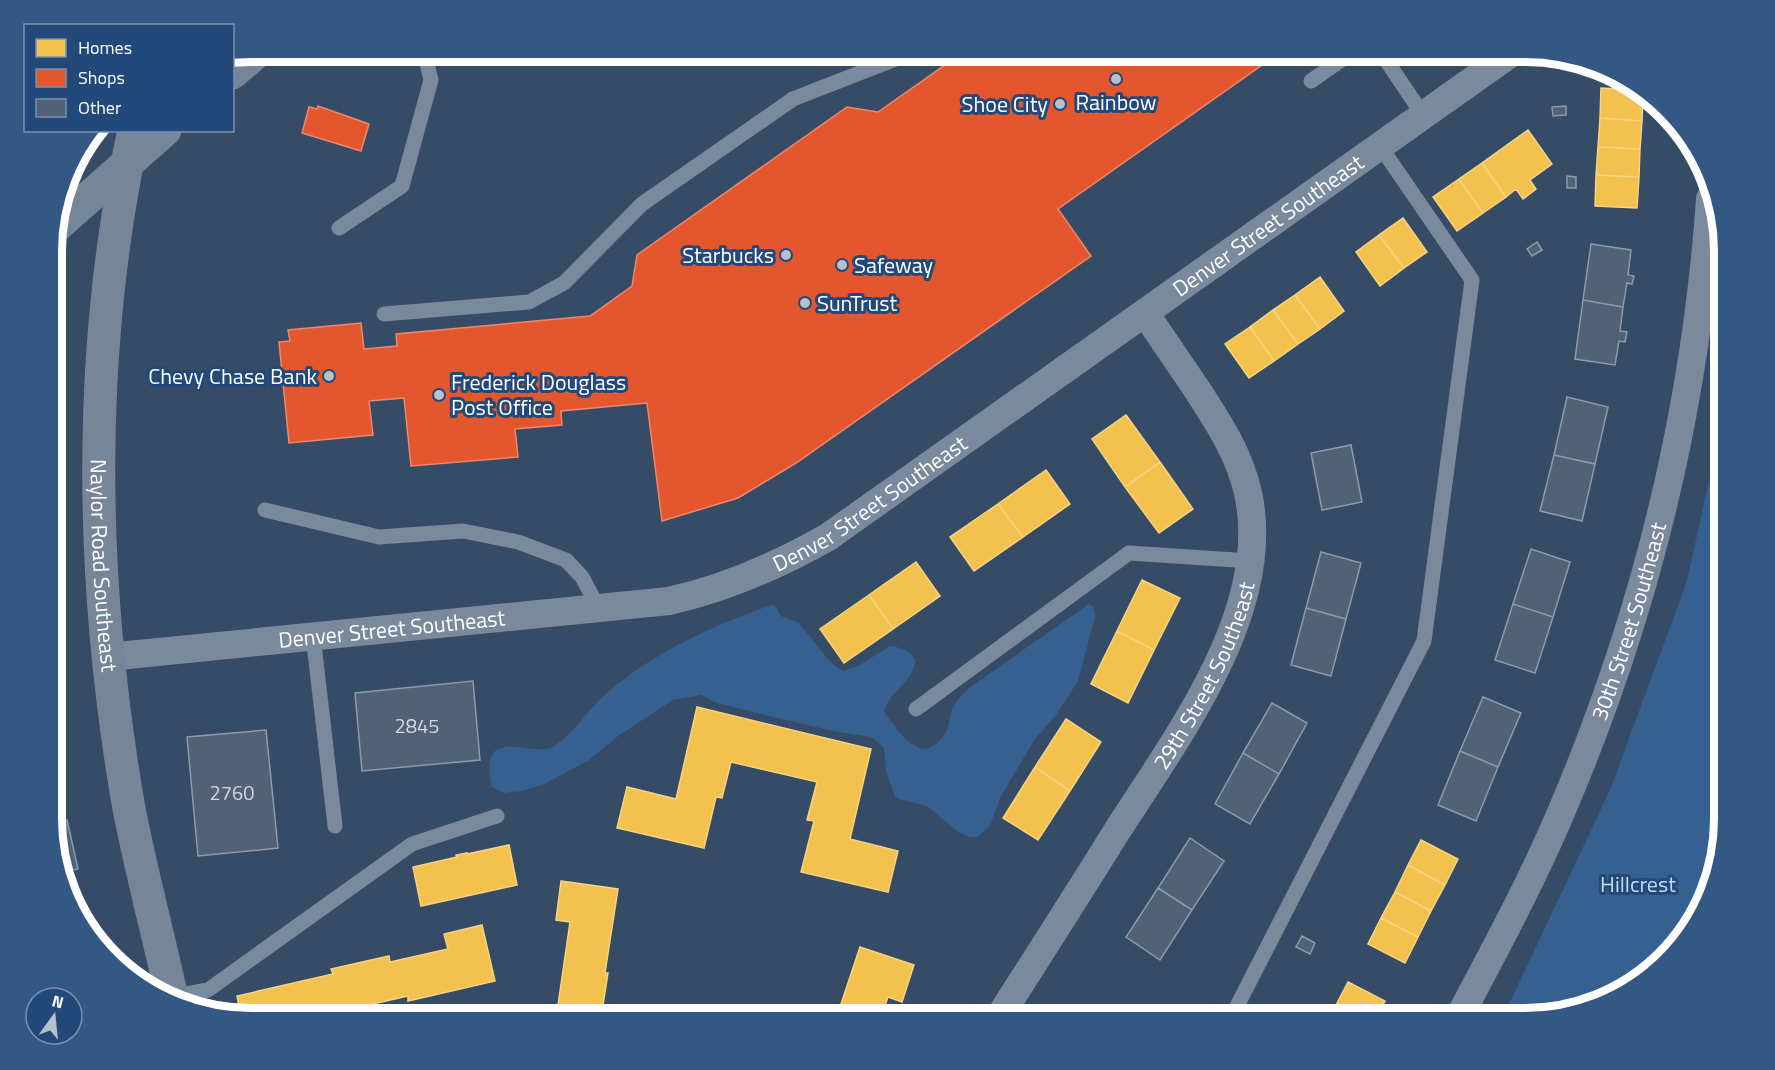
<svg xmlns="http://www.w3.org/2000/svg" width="1775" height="1070" font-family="'Titillium Web',sans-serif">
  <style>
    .green { fill: #356090 }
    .homes { fill: #f2c14e; stroke: #f6d483; stroke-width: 1.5 }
    .shops { fill: #e4572e; stroke: #ec896d; stroke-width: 1.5 }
    .building { fill: #516277; stroke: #8d9bab; stroke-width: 1.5 }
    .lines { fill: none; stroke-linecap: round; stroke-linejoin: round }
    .service { stroke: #7a8a9c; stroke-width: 15 }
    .minor { stroke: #7a8a9c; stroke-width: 28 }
    .secondary { stroke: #768698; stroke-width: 33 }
    .poi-dot { fill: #b9c0c9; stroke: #224979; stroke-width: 2 }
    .labels { text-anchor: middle; stroke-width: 6; stroke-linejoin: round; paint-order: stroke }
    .number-label { font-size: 20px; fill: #d4d8dd }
    .poi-label { font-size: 22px; fill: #fff; stroke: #224979; text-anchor: end }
    .street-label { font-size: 22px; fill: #fff; stroke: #224979 }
    .park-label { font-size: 22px; fill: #c6dbf4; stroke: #224979 }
    .rim { fill: none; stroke: #fff; stroke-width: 8 }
  </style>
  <rect width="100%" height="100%" fill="#364b65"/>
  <!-- green -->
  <path class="green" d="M1724 412V832L1697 919 1624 992 1537 1019H1502L1610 790 1687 581Z
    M53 567 62 669 57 690 53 696Z
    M774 604 781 616 799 623 831 663 843 671 858 666 890 646C902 648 909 649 916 660 911 686 890 689 884 712 900 733 923 770 946 732 950 725 949 716 952 709 955 702 961 696 966 690L1089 604 1093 607 1095 617 1078 681 1056 715 1035 739 1001 796 990 826 978 837H970L958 832 927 806 899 799 895 796 886 771 884 748 872 737 838 732 781 719 717 703 701 695 673 700 618 736 589 760 544 784 522 791 504 793 492 787C490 779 487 759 494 752 506 739 538 755 552 747 573 736 589 707 608 692 656 651 715 625 774 604Z"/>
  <!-- homes -->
  <path class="homes" d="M1601 88 1637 90 1643 96 1642 121 1600 118Z
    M1600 118 1642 121 1640 149 1598 147Z
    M1528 130 1552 164 1530 180 1536 189 1523 199 1516 189 1506 197 1482 163Z
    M1598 147 1640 149 1639 177 1596 175Z
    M1482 163 1506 197 1483 213 1459 179Z
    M1596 175 1639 177 1637 208 1595 206Z
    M1459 179 1483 213 1457 231 1433 197Z
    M1403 218 1427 252 1404 268 1379 235Z
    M1379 235 1404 268 1380 286 1356 252Z
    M1320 277 1344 311 1320 329 1295 295Z
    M1295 295 1320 329 1298 344 1273 310Z
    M1273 310 1298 344 1274 361 1250 327Z
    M1250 327 1274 361 1249 378 1225 344Z
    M1126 415 1160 462 1125 487 1092 439Z
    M1160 462 1193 509 1159 533 1125 487Z
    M1046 470 1070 504 1023 537 998 504Z
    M998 504 1023 537 974 571 950 537Z
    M916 562 940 596 893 629 869 595Z
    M1142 580 1180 598 1154 650 1117 631Z
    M869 595 893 629 844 663 820 629Z
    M1117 631 1154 650 1128 703 1091 684Z
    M697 707 871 749 850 839 898 851 888 892 801 872 814 821 807 820 817 782 813 781 731 762 722 798 716 797 704 848 617 828 627 787 676 799Z
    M1066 719 1101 742 1070 791 1035 767Z
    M1035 767 1070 791 1038 840 1003 818Z
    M1421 840 1458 859 1445 885 1408 865Z
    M509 845 517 885 421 906 413 867 457 857 456 855 467 853V854Z
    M1408 865 1445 885 1431 911 1395 892Z
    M561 881 618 889 605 973H608L601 1018 605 1019H556L570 922 556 920Z
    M1395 892 1431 911 1418 937 1381 918Z
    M1381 918 1418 937 1405 963 1368 944Z
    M482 925 495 981 408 1001V996L333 1013 334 1019H251L241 1016 237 996 333 974 331 969 389 956 390 962 448 949 444 934Z
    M860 947 914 965 902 1002 888 997 880 1019H836Z
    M1348 982 1385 1001 1376 1019H1357L1335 1007Z
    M1335 1007 1357 1019H1329Z"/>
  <!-- shops -->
  <path class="shops" d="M1023 51H1282L1058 209 1091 256 796 463 738 498 662 521 647 403 561 411 562 425 515 429 518 457 411 466 404 398 369 401 373 435 289 443 279 342 290 341 288 330 361 323 364 349 397 346 396 334 590 316 632 286 637 255 847 107 878 112 952 60Z
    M318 106 369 124 361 151 302 133 309 107 317 109Z"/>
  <!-- building -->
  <path class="building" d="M1566 106V115L1553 116 1552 107Z
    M1567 176 1576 177V188H1567Z
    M1537 242 1542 250 1532 256 1527 249Z
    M1591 244 1631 250 1628 275 1634 276 1632 284 1627 283 1623 307 1583 300Z
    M1583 300 1623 307 1620 331 1627 332 1625 342 1619 341 1615 365 1575 359Z
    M1567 397 1608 407 1595 464 1554 455Z
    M1351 445 1362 502 1322 510 1311 453Z
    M1554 455 1595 464 1582 521 1540 511Z
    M1531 549 1570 562 1553 617 1513 604Z
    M1321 552 1361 563 1346 619 1306 608Z
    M1513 604 1553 617 1535 673 1495 660Z
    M1306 608 1346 619 1331 676 1291 665Z
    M473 681 480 760 362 771 355 693Z
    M1483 697 1521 713 1498 767 1460 751Z
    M1272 703 1307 723 1279 774 1243 753Z
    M266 730 278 848 198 856 187 737Z
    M1460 751 1498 767 1476 821 1438 805Z
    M1243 753 1279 774 1250 824 1215 804Z
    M67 820 78 869 63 872 53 845V823Z
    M1190 838 1224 861 1192 910 1158 888Z
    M1158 888 1192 910 1160 960 1126 937Z
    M1302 936 1315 943 1310 954 1296 947Z"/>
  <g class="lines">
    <!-- service -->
    <path class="service" d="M1380 51 1423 115
      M1311 81 1354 51
      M339 228 402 186 431 80 424 51
      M384 314 529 302 564 283 642 204 793 99 916 51
      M265 510 379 537 463 531 518 542 566 560 582 577 599 609
      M313 635 335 826
      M916 709 1129 553 1251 561
      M170 997 208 990 412 844 497 816
      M1237 1019 1233 1014 1424 641 1472 280 1380 146"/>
    <!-- minor -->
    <g class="minor">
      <path id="s1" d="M108 657 669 601C727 588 777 566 828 537L1514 51"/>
      <path id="s2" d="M998 1019C1038 956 1078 894 1117 831 1177 737 1274 610 1248 493 1239 453 1218 422 1196 388 1179 363 1162 338 1145 313"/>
      <path id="s3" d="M1458 1019C1498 944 1538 870 1570 791 1648 603 1696 402 1710 199"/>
    </g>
    <!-- secondary -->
    <g class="secondary">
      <path d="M232 73 258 51"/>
      <path id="s4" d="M134 130C86 351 90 582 128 803 140 868 158 933 172 998"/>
      <path d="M53 229 165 130"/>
    </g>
  </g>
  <!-- markers -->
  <g class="poi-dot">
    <circle cx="1116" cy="79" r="6"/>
    <circle cx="1060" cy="104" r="6"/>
    <circle cx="786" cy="255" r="6"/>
    <circle cx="842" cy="265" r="6"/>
    <circle cx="805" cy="303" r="6"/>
    <circle cx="329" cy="376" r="6"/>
    <circle cx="439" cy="395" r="6"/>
  </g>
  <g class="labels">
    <!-- number labels -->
    <g class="number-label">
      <text x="417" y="733">2845</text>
      <text x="232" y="800">2760</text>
    </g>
    <!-- poi labels -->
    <g class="poi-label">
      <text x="1116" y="110" text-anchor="middle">Rainbow</text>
      <text x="1048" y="112">Shoe City</text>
      <text x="774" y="263">Starbucks</text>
      <text x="854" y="273" text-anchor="start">Safeway</text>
      <text x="817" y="311" text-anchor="start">SunTrust</text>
      <text x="317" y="384">Chevy Chase Bank</text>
      <text x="451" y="390" text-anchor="start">Frederick Douglass<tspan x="451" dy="25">Post Office</tspan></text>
    </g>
    <!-- street labels -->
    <g class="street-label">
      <text dy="8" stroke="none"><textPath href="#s1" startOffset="1275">Denver Street Southeast</textPath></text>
      <text dy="8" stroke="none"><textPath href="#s1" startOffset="789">Denver Street Southeast</textPath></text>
      <text dy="8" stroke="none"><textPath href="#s4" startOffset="438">Naylor Road Southeast</textPath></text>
      <text dy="8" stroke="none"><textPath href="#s3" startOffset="434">30th Street Southeast</textPath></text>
      <text dy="8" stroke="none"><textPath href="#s1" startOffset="285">Denver Street Southeast</textPath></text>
      <text dy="8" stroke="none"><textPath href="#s2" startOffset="402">29th Street Southeast</textPath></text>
    </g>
    <!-- park labels -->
    <g class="park-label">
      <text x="1638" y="892">Hillcrest</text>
    </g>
  </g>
  <!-- crop -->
  <path d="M0 0H1775V1070H0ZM251 62H1525A189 189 0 0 1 1714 251V819A189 189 0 0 1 1525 1008H251A189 189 0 0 1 62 819V251A189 189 0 0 1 251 62Z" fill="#345884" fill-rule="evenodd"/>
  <path class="rim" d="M251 62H1525A189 189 0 0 1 1714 251V819A189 189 0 0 1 1525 1008H251A189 189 0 0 1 62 819V251A189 189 0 0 1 251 62Z"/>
  <!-- legend -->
  <rect x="24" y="24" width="210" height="108" fill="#224979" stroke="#7a92af" stroke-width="1.5"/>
  <rect x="36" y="39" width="30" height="18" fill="#f2c14e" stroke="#7a92af" stroke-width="1.5"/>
  <text x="78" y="54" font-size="18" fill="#ffffff">Homes</text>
  <rect x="36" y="69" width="30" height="18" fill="#e4572e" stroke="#7a92af" stroke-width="1.5"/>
  <text x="78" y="84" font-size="18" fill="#ffffff">Shops</text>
  <rect x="36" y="99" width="30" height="18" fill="#516277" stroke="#7a92af" stroke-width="1.5"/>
  <text x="78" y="114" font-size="18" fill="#ffffff">Other</text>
  <!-- north arrow -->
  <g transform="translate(54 1016) rotate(15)"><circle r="28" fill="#224979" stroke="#7a92af" stroke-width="1.5"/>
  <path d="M0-4.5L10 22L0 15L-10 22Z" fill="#b9c0c9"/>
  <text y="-9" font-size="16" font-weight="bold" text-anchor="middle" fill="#ffffff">N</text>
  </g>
</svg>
